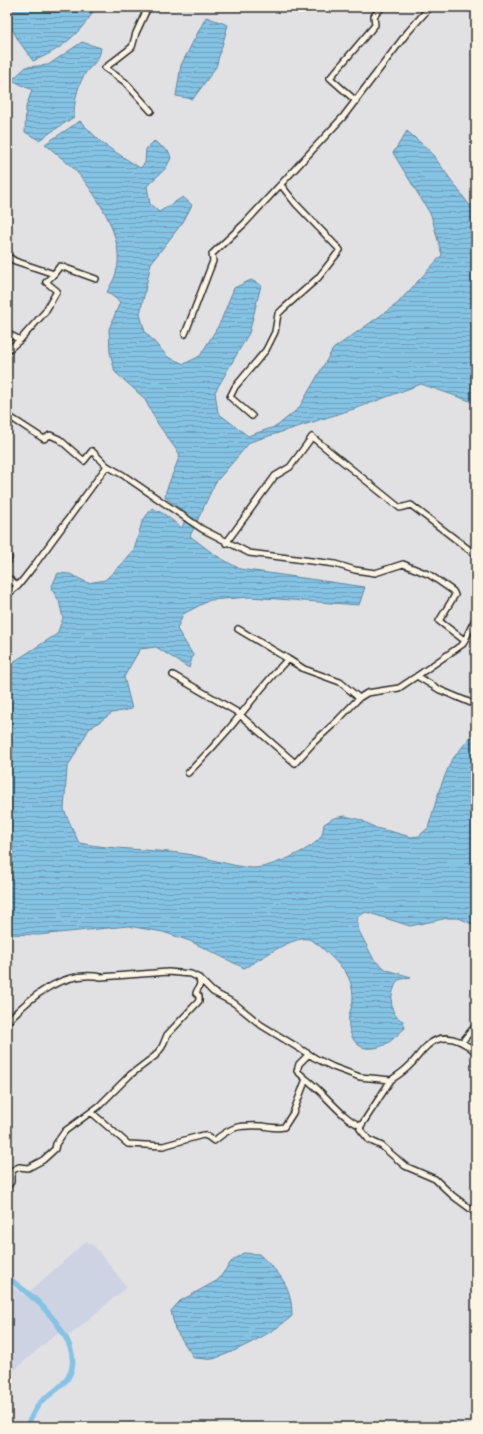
<svg xmlns="http://www.w3.org/2000/svg" width="483" height="1434" font-family="'Indie Flower',sans-serif">
  <style>
    .built { fill: #ced3e3 }
    .water { fill: url(#water-rules); stroke: #61869b }
    .lines { fill: none; stroke-linecap: round; stroke-linejoin: round }
    .canal { stroke: #85c3e5; stroke-width: 5.5 }
    .minor-casing { stroke: #2b2b2b; stroke-width: 8 }
    .minor { stroke: #fcf5e5; stroke-width: 5 }
  </style>
  <defs>
    <pattern id="water-rules" width="6" height="5" patternUnits="userSpaceOnUse"><rect width="6" height="5" fill="#85c3e5"/><path d="M0 2.5h6" fill="none" stroke="#6d9fba"/></pattern>
  </defs>
  <rect width="100%" height="100%" fill="#e1e1e4"/>
  <filter id="ink" filterUnits="userSpaceOnUse"><feTurbulence type="fractalNoise" baseFrequency=".025" numOctaves="2"/><feDisplacementMap in="SourceGraphic" scale="8" xChannelSelector="R" yChannelSelector="G"/><feConvolveMatrix kernelMatrix="1 2 1 2 8 2 1 2 1" color-interpolation-filters="sRGB"/></filter>
  <g filter="url(#ink)">
    <!-- built -->
    <path class="built" d="M86 1241 95 1247 127 1287 70 1335 65 1331 55 1335 7 1376V1283L25 1296Z"/>
    <!-- water -->
    <path class="water" d="M7 7H96C82 32 60 51 33 61 22 45 7 28 7 7Z
      M206 17 228 25 216 67 193 99 176 96 181 65Z
      M82 42 101 48C99 64 90 64 83 77 77 89 74 103 74 117L39 140 25 132 26 107 32 90 12 80 26 67 48 65Z
      M80 121 103 144 140 168 145 163 146 149 154 141 169 152 171 158 166 168 147 186 150 204 159 212 183 197 192 205 183 222 151 263 140 314 145 332 168 357 184 364 200 356 220 323 234 288 251 280 261 285 249 333 215 392 218 413 248 436 277 426 299 408 333 349 397 304 442 255 431 215 393 153 407 131 430 151 470 206 476 200V325L471 332 476 339V403L421 384 360 407 250 442 215 483 190 536 215 555 240 569 365 587 359 605 250 597 210 600 183 614 177 629 193 655 189 668 156 647 140 649 124 677 132 709 112 713 89 729 67 768 64 810 79 843C115 850 151 849 187 854 209 858 230 866 252 868 268 869 311 850 320 838 323 835 323 828 324 824L334 818 345 816 361 820 376 828 393 832 411 837 419 836 428 828 440 788 451 761 476 730V926L459 918H448L410 926 366 912 357 917 359 931 374 960 387 970 411 977 398 980C390 993 387 1014 403 1021L405 1028C393 1039 384 1050 366 1048 352 1046 347 1028 349 1016 350 1010 353 1004 353 998 353 988 350 979 345 971 337 963 318 941 308 939 291 936 259 961 244 968L190 941 163 932 128 926 38 935 7 934V666L57 634 63 618 59 601 51 588 58 573 70 574 88 583 105 580 122 564 134 550 142 522 152 508 164 514 182 528 187 514 165 497 166 491 180 455 158 424 144 398 115 372 110 352 109 329 120 302 107 292C110 286 114 280 116 273 127 239 94 189 71 166 63 159 54 152 45 144Z
      M243 1253 259 1254C280 1274 292 1285 292 1316 275 1332 235 1352 213 1359 207 1360 200 1358 194 1358L175 1329 171 1311 180 1301 218 1280 231 1262Z"/>
    <g class="lines">
      <!-- canal -->
      <path class="canal" d="M7 1276C18 1287 32 1295 42 1306 58 1323 84 1355 67 1379 60 1389 49 1394 40 1403 34 1410 31 1419 26 1427"/>
      <!-- minor casing -->
      <g class="minor-casing">
        <path id="minor" d="M148 7 136 33 132 47 105 68 125 82 151 111
          M356 101 330 78 375 25 374 16 382 7
          M7 256 15 261 54 274 60 266 96 279
          M7 333 20 340 45 312 57 291 46 282 54 274
          M185 334 213 261 212 254 245 223 343 117 407 33 430 7
          M7 351 20 340
          M7 415 44 439 50 435 59 439 84 461 92 451 107 466 123 475 202 529 249 553 335 564 355 570 375 573 403 564 430 575 453 591 455 595 439 621 464 640
          M252 416 230 397 235 387 266 350 275 332 278 314 283 309 318 278 340 250 296 204 281 185
          M226 543 275 476 290 467 312 437 400 508 411 505 476 555
          M7 557 9 558 7 563
          M7 577 18 586 7 595
          M18 586 33 567 107 466
          M238 629 288 659
          M173 675 237 712 240 715 295 763 314 742 336 722 359 698 340 682 304 669 288 659C266 681 248 706 228 730 215 745 202 759 188 773
          M417 676 440 690 476 705
          M359 698 367 693 399 688 417 676 463 644 476 617
          M7 1022C30 997 64 970 101 977L168 972 191 974 199 978 213 992 234 1003 261 1025 315 1058 333 1067 360 1077 391 1080C397 1076 403 1072 408 1067 415 1061 420 1052 427 1046 443 1031 462 1040 476 1052
          M462 1042 476 1025
          M306 1079 297 1071 299 1064 309 1054
          M91 1112 128 1144 163 1146 203 1135 207 1136 214 1141C232 1126 239 1125 262 1126 271 1127 276 1129 284 1127L293 1113 306 1079C324 1092 342 1119 361 1126L391 1080
          M361 1126 360 1129 369 1140 382 1146 405 1166 435 1179 453 1196 476 1213
          M7 1187 11 1182V1176L13 1170 19 1167 28 1168 43 1160 55 1149 56 1144 65 1131 99 1106 130 1075 155 1056 162 1047 167 1035 199 1001V996L196 993 200 984 199 978"/>
      </g>
      <!-- minor -->
      <use href="#minor" class="minor"/>
    </g>
  </g>
  <!-- margin -->
  <rect width="483" height="1434" fill="none" stroke="#fcf5e5" stroke-width="24"/>
  <rect x="12" y="12" width="459" height="1410" fill="none" stroke="#2b2b2b" stroke-width="1.5" filter="url(#ink)"/>
</svg>
